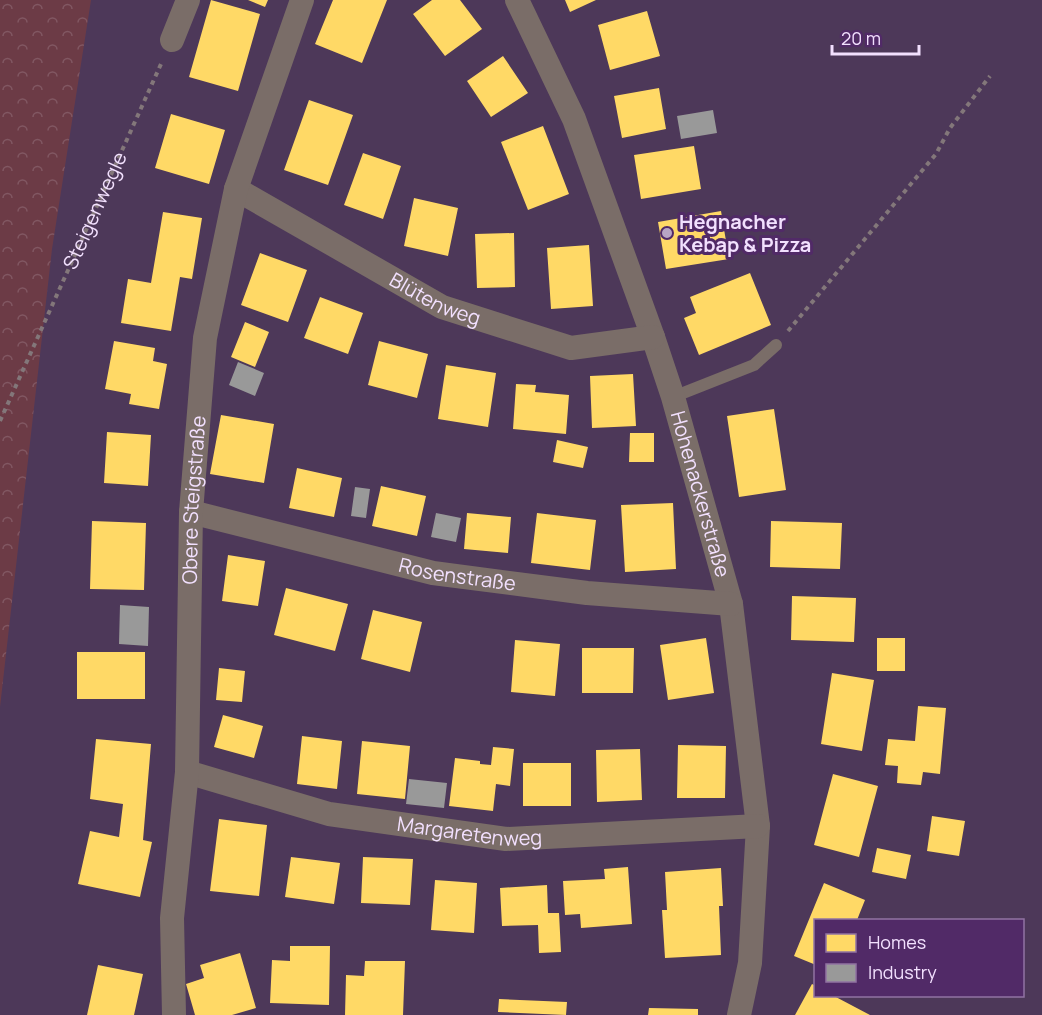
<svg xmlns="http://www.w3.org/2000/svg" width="1042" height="1015" font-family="Manrope,sans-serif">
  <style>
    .forest { fill: url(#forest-crowns) }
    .homes { fill: #ffd966 }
    .industry { fill: #999 }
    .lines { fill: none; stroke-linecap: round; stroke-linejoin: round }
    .path { stroke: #83777a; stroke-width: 4; stroke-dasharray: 4.5 4.5; stroke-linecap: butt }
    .service { stroke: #7a6d68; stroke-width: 12 }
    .minor { stroke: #7a6d68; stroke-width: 24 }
    .poi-dot { fill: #b8a5c4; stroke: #512a67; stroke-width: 2 }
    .labels { text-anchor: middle; stroke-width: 6; stroke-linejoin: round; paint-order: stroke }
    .street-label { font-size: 20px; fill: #f2e0fe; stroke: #512a67 }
    .poi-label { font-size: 20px; font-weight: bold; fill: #f2e0fe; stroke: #512a67; text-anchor: start }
  </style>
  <defs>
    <pattern id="forest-crowns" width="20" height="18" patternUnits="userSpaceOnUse" patternTransform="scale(1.5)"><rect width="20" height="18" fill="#6c3b46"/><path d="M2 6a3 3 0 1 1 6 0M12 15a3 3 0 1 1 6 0" fill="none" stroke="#815762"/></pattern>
  </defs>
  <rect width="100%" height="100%" fill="#4d3859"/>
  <!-- forest -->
  <path class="forest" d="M0 0H91L52 249 0 707Z"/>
  <!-- homes -->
  <path class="homes" d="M211 0 260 14 238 91 189 77Z
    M248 0H268L265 7Z
    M333 0H387L362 63 315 44Z
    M432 0H460L482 29 445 56 413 14Z
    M565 0H596L570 12Z
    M647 11 660 56 610 70 598 25Z
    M503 56 528 93 491 117 467 81Z
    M659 88 666 129 622 138 614 96Z
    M309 100 353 115 328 185 284 170Z
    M171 114 225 130 209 184 155 168Z
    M543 126 569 194 528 210 501 142Z
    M694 146 701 189 641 199 634 155Z
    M363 153 401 166 383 219 344 205Z
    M414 198 458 208 448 256 404 246Z
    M721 211 729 259 666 269 658 222Z
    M163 212 202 218 192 279 180 277 171 331 121 323 128 279 151 283Z
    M514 233 515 287 477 288 475 234Z
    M589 245 593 306 551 309 547 248Z
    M260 253 307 270 288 322 241 305Z
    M750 273 771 325 699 355 684 318 696 313 690 297Z
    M320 297 363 313 348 354 304 338Z
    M245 322 269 332 255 367 231 357Z
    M114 341 155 348 153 361 167 364 159 409 129 404 131 394 105 389Z
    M379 341 428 354 417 398 368 385Z
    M446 365 496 373 488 427 438 419Z
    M633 374 636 426 592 428 590 376Z
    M516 384 536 385 535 392 569 395 566 434 513 429Z
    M774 409 786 490 739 497 727 416Z
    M221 415 274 424 264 483 210 474Z
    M107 432 151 435 148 486 104 483Z
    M630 433H654V462H629Z
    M557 440 588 447 583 468 553 462Z
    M297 468 342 478 334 517 289 508Z
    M381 486 426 496 417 536 372 526Z
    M673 503 676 569 625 572 621 505Z
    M467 513 511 517 508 553 464 549Z
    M537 513 596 520 590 570 531 563Z
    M92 521 146 523 144 590 90 589Z
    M771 521 842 523 840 569 770 567Z
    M228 555 265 561 258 606 222 601Z
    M286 588 348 604 335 651 274 635Z
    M792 596 856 598 854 642 791 640Z
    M373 610 422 622 410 672 361 659Z
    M706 638 714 693 668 700 660 645Z
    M877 638H905V671H877Z
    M515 640 560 644 555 696 511 692Z
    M582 648H634L633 693H582Z
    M77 652H145V699H77Z
    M219 668 245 671 242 702 216 700Z
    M832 673 874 680 862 751 821 744Z
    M918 706 946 708 940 774 923 772 921 785 897 783 898 766 885 765 888 739 915 741Z
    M223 715 263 726 254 758 214 747Z
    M302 736 342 741 337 789 297 784Z
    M96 739 151 744 143 840 152 842 140 897 78 884 90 831 119 837 123 804 90 799Z
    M362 741 410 746 405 799 357 794Z
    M678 745 726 746 725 798H677Z
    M493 747 514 749 510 786 496 784 493 811 449 806 455 758 480 761V764L491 765Z
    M640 749 642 800 597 802 596 750Z
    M523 763H571V806H523Z
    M833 774 878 786 859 857 814 845Z
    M932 816 965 821 959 856 927 851Z
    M219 819 267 825 259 896 210 891Z
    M877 848 911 855 906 879 872 872Z
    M291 857 340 863 334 904 285 897Z
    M363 857 413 859 410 905 361 903Z
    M628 867 632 924 581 928 580 914 565 915 563 881 605 879 604 869Z
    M721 868 723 906H719L721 955 665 958 662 910H667L665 872Z
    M435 880 477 883 474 933 431 930Z
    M824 883 865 900 857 920H816V965L794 956Z
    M547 885 548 913H559L561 952 539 953 538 925 502 926 500 888Z
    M290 946H330L329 1005 270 1003 272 960 290 961Z
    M240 953 256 1008 232 1015H195L186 984 204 978 200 965Z
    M365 961H405L403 1015H345L346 975 364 976Z
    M98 965 143 974 134 1015H87Z
    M812 984 816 986V996H834L870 1015H795Z
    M499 999 567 1002 566 1015 498 1012Z
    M649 1008 698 1009V1015H648Z"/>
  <!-- industry -->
  <path class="industry" d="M713 110 717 133 681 139 677 116Z
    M238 362 264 373 255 396 229 385Z
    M355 487 370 489 366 518 351 516Z
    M436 513 461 518 456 542 431 537Z
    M120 605 149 607 148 646 119 644Z
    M409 779 447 783 444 808 406 804Z"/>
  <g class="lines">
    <!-- path -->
    <g class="path">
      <path d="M788 331 936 154 950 128 990 76"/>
      <path id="s1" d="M0 421 161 64"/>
    </g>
    <!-- service -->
    <path class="service" d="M673 397 754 365 776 345"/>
    <!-- minor -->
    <g class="minor">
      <path id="s2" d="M517 0 574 119 653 337 673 397 731 604 758 826 750 963 739 1015"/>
      <path d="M172 40 188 0"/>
      <path id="s3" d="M236 189 442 307 571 348 653 337"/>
      <path id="s4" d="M191 512 433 573 587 593 731 604"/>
      <path id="s5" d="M187 772 329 814 506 839 758 826"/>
      <path id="s6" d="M174 1015 172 918 187 772 191 512 205 338 236 189 302 0"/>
    </g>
  </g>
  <!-- markers -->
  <circle class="poi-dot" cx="667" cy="233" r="6"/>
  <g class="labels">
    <!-- street labels -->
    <g class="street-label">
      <text dy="7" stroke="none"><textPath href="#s1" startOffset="231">Steigenwegle</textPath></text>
      <text dy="7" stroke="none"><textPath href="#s3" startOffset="228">Blütenweg</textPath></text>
      <text dy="7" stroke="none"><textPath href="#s2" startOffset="528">Hohenackerstraße</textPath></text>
      <text dy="7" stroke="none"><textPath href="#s6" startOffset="516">Obere Steigstraße</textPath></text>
      <text dy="7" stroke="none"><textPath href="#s4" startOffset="274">Rosenstraße</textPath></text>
      <text dy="7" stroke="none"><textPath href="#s5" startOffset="290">Margaretenweg</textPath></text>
    </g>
    <!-- poi labels -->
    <g class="poi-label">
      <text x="679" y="229">Hegnacher<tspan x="679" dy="23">Kebap &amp; Pizza</tspan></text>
    </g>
  </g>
  <!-- legend -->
  <rect x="814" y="919" width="210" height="78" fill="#512a67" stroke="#9173a3" stroke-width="1.5"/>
  <rect x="826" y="934" width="30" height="18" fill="#ffd966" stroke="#9173a3" stroke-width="1.5"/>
  <text x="868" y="949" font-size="18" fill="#f2e0fe">Homes</text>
  <rect x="826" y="964" width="30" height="18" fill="#999999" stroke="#9173a3" stroke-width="1.5"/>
  <text x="868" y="979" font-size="18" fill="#f2e0fe">Industry</text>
  <!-- scale -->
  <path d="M832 45v9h87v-9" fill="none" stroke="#f2e0fe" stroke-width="3"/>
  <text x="841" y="45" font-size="18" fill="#f2e0fe" stroke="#512a67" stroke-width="4.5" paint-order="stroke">20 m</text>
</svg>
